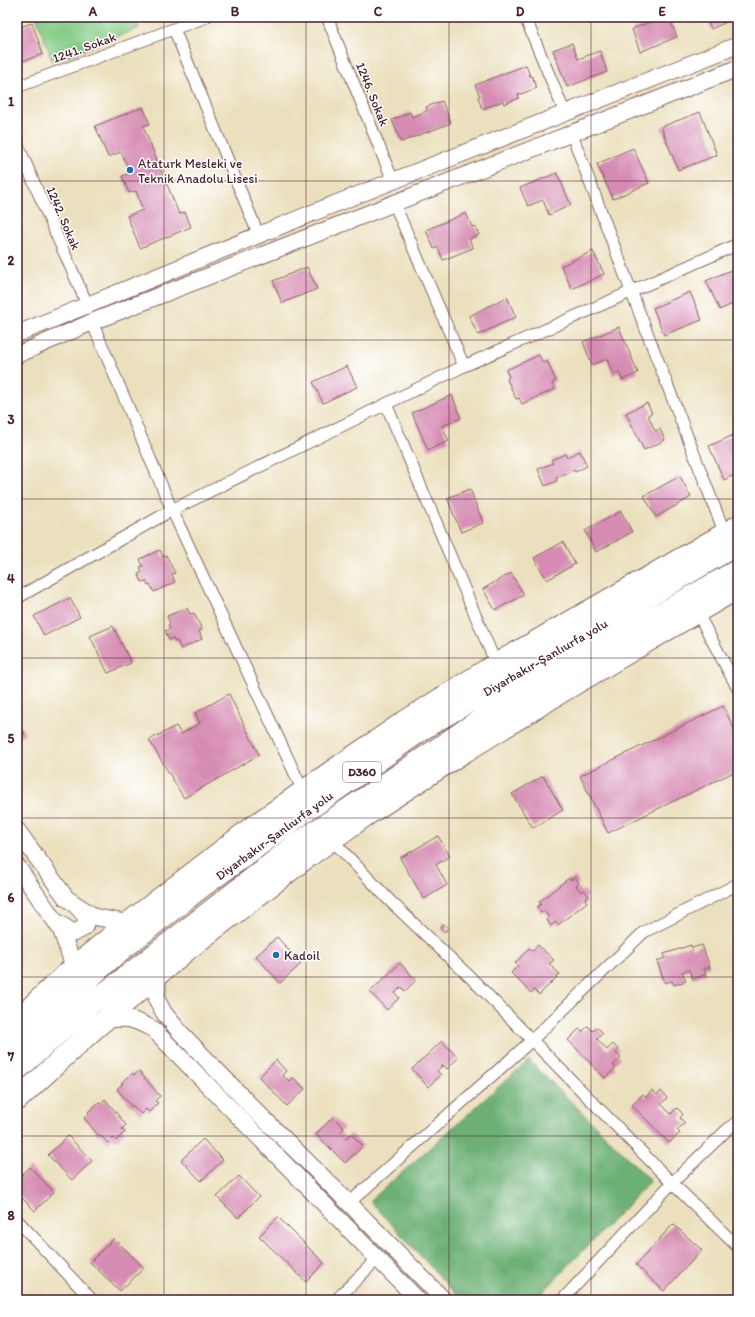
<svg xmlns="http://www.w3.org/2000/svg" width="755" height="1317" font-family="Itim,sans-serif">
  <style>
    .green { fill: #85cc87; stroke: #687659 }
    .forest { fill: #6cb074; stroke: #5b6850 }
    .building { fill: #d68bb2 }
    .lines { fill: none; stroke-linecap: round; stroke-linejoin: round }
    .street-casing { stroke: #82635e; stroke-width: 13 }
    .secondary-casing { stroke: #82635e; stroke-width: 18 }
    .highway-casing { stroke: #82635e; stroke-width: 23 }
    .street { stroke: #fff; stroke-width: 11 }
    .secondary { stroke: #fff; stroke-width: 16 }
    .highway { stroke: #fff; stroke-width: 21 }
    .grid { fill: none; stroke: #4a1f2b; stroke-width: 1; stroke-opacity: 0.55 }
    .poi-dot { fill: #1f6fb2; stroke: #fff; stroke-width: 1.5 }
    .labels { text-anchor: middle; stroke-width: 3; stroke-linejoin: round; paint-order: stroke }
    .shield { fill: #fff; stroke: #80626b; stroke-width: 1 }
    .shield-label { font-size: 12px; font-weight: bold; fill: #4a1f2b }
    .street-label { font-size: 13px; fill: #4a1f2b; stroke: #fff }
    .poi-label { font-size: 13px; fill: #4a1f2b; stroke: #fff; text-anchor: start }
    .neatline { fill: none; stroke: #4a1f2b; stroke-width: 1.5 }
    .grid-label { font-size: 13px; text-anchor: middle; font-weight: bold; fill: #4a1f2b }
  </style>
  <rect width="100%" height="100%" fill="#fff"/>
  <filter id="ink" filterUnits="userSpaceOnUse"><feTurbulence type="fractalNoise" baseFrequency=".025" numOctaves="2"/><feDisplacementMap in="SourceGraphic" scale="8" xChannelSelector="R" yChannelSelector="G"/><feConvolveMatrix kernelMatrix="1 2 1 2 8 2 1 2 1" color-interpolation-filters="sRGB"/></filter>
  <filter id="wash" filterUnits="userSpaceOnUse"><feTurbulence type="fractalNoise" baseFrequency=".012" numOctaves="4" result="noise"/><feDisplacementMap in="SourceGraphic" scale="16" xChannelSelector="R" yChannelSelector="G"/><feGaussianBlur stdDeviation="0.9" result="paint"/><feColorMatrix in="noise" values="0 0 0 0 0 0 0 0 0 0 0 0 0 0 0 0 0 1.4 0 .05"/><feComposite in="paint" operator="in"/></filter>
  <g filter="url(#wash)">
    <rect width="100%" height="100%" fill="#ebe0bd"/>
    <!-- green -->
    <path class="green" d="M36 17H135L139 28 53 62Z"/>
    <!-- forest -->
    <path class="forest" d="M529 1060 651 1181 535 1300H461L370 1201Z"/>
    <g id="blocks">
      <!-- building -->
      <path class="building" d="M663 17H669L677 37 640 52 632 29Z
        M706 17H738L711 29Z
        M32 23 43 54 17 63V28Z
        M572 43 578 59 600 51 607 72 567 87 553 50Z
        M526 65 530 76H532L537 88 518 95 519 98 504 104 503 101 482 109 478 97 480 96 475 85Z
        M442 101 451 123 401 142 392 120 410 112 412 117 427 111 426 107Z
        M143 107 150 124 143 126 179 214 185 212 191 227 140 248 127 216 143 210 136 191 129 193 122 176 130 173 121 152 108 157 95 126Z
        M700 112 717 155 678 170 661 127Z
        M633 148 649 183 613 199 597 164Z
        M557 173 571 205 549 215 543 200 528 206 520 188Z
        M466 213 472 227 475 226 479 235 469 239 473 248 443 260 438 247 434 249 426 230Z
        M593 251 604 274 572 289 561 266Z
        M307 267 317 289 282 303 273 281Z
        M738 267V301L720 310 706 281Z
        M690 292 702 320 664 335 653 308Z
        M507 297 516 317 478 335 469 316Z
        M619 327 638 373 622 380 619 372 613 375 607 359 592 365 583 342Z
        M539 355 543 363 547 361 556 381 552 383 555 389 522 404 519 398 516 399 507 379 509 377 506 370Z
        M347 366 357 387 323 403 313 382Z
        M452 395 461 418 442 426 449 441 428 450 412 413Z
        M647 403 652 413 648 415 655 431 660 429 665 440 644 450 626 413Z
        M738 433V473L724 480 709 446Z
        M580 451 587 466 575 472 574 470 556 478 557 481 545 486 538 469 553 463 551 460 565 454 567 457Z
        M680 476 691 497 656 517 644 496Z
        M470 489 483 523 461 532 447 498Z
        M621 511 632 532 596 552 585 531Z
        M563 542 575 564 547 580 534 558Z
        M160 550 163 557 166 555 175 573 172 574 175 582 154 592 150 584 148 585 146 581 142 582 138 574 142 572 140 567 143 566 140 559Z
        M511 573 524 595 495 610 483 589Z
        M70 598 80 617 44 636 34 616Z
        M187 608 190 614 194 613 202 630 199 631 202 639 181 649 177 641 175 642 173 638 169 640 165 631 170 629 168 625 170 623 167 616Z
        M113 626 131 663 108 673 90 636Z
        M229 694 259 755 184 798 149 740 176 726 181 734 200 723 195 713Z
        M723 706 738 737V770L608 833 580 776Z
        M17 723 25 733 17 739Z
        M543 776 563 810 533 828 512 794Z
        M438 836 450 856 436 865 447 885 424 899 400 858Z
        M575 877 579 883 576 886 581 892 584 890 589 896 585 899 587 902 558 925 556 922 551 926 547 920 549 917 544 911 541 913 537 907 541 904 539 902 569 878 571 880Z
        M443 924 448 927 445 932 440 928Z
        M277 937 301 964 280 983 256 956Z
        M538 945 554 960 549 964 560 974 539 995 534 990 531 993 511 973 518 966 515 963 529 948 533 951Z
        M691 945 692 948 702 945 710 967 704 969 706 974 693 979 689 970 682 972 686 981 674 985 672 981 665 983 657 961 665 958 664 954Z
        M400 963 416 980 405 991 401 987 395 993 399 998 387 1010 370 992Z
        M588 1026 593 1031 597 1027 603 1033 597 1039 607 1050 613 1044 619 1050 616 1053 621 1058 613 1065 616 1068 605 1078 568 1040 579 1029 582 1032Z
        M738 1039V1053L734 1041Z
        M442 1041 458 1058 447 1069 443 1065 437 1071 441 1075 428 1087 412 1069Z
        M276 1060 286 1071 282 1075 289 1081 293 1077 305 1089 287 1106 259 1077Z
        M139 1071 160 1096 155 1101 158 1103 149 1112 146 1109 141 1114 133 1106H131L117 1089 123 1084 121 1083 133 1073 134 1075Z
        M652 1090 657 1095 661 1091 667 1098 661 1104 671 1114 677 1108 683 1114 680 1118 685 1123 677 1130 680 1133 669 1143 632 1105 643 1094 646 1097Z
        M105 1099 126 1125 122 1129 125 1132 116 1141 113 1138 108 1143 100 1135H98L84 1118 89 1113 88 1112 99 1102 101 1103Z
        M333 1117 344 1128 340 1132 346 1138 351 1134 363 1146 345 1163 316 1134Z
        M68 1136 92 1161 72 1180 48 1155Z
        M203 1139 223 1160 201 1181 181 1160Z
        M30 1167 54 1192 35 1211 17 1193V1180Z
        M239 1176 259 1197 238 1218 217 1197Z
        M278 1217 324 1263 306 1282 259 1236Z
        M673 1224 702 1250 664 1291 636 1265Z
        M114 1238 144 1268 120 1291 90 1262Z"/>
    </g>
  </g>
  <g filter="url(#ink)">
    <use href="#blocks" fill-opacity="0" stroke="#82635e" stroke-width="1"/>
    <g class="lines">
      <!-- street casing -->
      <g class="street-casing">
        <path id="street" d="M327 17 393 181
          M525 17 565 113
          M174 29 259 236
          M17 87 206 17
          M571 132 631 291 725 534
          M17 143 56 234 87 304
          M394 203 464 366
          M92 322 172 510 303 791
          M386 404 496 664
          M17 598 172 510 386 404 464 366 738 244
          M697 612 738 689
          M332 840 390 901 471 978 672 1183 730 1127 738 1122
          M349 1203 531 1041 644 932 738 884
          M17 1220 92 1300
          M336 1300 378 1258
          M562 1300 672 1183 738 1247"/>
      </g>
      <!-- secondary casing -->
      <g class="secondary-casing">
        <path id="secondary" d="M17 334 327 207 738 45
          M17 355 92 322 738 68
          M17 830 66 898 95 917 128 923
          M17 866 61 930 74 967
          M57 922 74 933 84 928C89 918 83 913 76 906
          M158 974 157 1000 164 1013 179 1031 251 1106 349 1203 444 1300
          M105 1020C129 1017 131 1018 153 1029L418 1300"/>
      </g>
      <!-- highway casing -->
      <g class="highway-casing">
        <path id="highway" d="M17 1020 74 967 128 923 251 828 332 771 404 722 496 664 738 526
          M17 1044 115 955 199 889 295 819 426 727 738 544
          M17 1070 92 1003 295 845 487 715 632 630 738 570
          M17 1100 93 1030 187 950 305 859 365 816 464 752 568 688 738 588"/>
      </g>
      <!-- street -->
      <use href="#street" class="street"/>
      <!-- secondary -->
      <use href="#secondary" class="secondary"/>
      <!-- highway -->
      <use href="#highway" class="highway"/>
    </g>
  </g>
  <!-- grid -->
  <path class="grid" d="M164 17V1300M306 17V1300M449 17V1300M591 17V1300M17 181H738M17 340H738M17 499H738M17 658H738M17 818H738M17 977H738M17 1136H738"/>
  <!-- markers -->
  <g class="poi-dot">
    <circle cx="130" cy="170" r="4"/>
    <circle cx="276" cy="955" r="4"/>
  </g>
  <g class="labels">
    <!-- shield labels -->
    <rect class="shield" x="343" y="762" width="38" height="20" rx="3"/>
    <g class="shield-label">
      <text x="362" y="776">D360</text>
    </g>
    <!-- street labels -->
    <g class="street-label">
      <text transform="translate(84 47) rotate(-20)" y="5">1241. Sokak</text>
      <text transform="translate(373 94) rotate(68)" y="5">1246. Sokak</text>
      <text transform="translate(64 218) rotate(67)" y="5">1242. Sokak</text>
      <text transform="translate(545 657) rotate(-30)" y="5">Diyarbakır-Şanlıurfa yolu</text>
      <text transform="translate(274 835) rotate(-36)" y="5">Diyarbakır-Şanlıurfa yolu</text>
    </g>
    <!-- poi labels -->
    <g class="poi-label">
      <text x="138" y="168">Ataturk Mesleki ve<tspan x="138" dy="15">Teknik Anadolu Lisesi</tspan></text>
      <text x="284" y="960">Kadoil</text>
    </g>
  </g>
  <!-- margin -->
  <rect width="755" height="1317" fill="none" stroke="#fff" stroke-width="44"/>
  <rect x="22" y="22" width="711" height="1273" class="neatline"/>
  <g class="grid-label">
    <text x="93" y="16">A</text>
    <text x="235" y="16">B</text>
    <text x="378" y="16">C</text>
    <text x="520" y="16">D</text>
    <text x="662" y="16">E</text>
    <text x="11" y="106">1</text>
    <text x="11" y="265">2</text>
    <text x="11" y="424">3</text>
    <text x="11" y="583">4</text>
    <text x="11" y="743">5</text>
    <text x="11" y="902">6</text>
    <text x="11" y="1061">7</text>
    <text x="11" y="1220">8</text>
  </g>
</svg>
